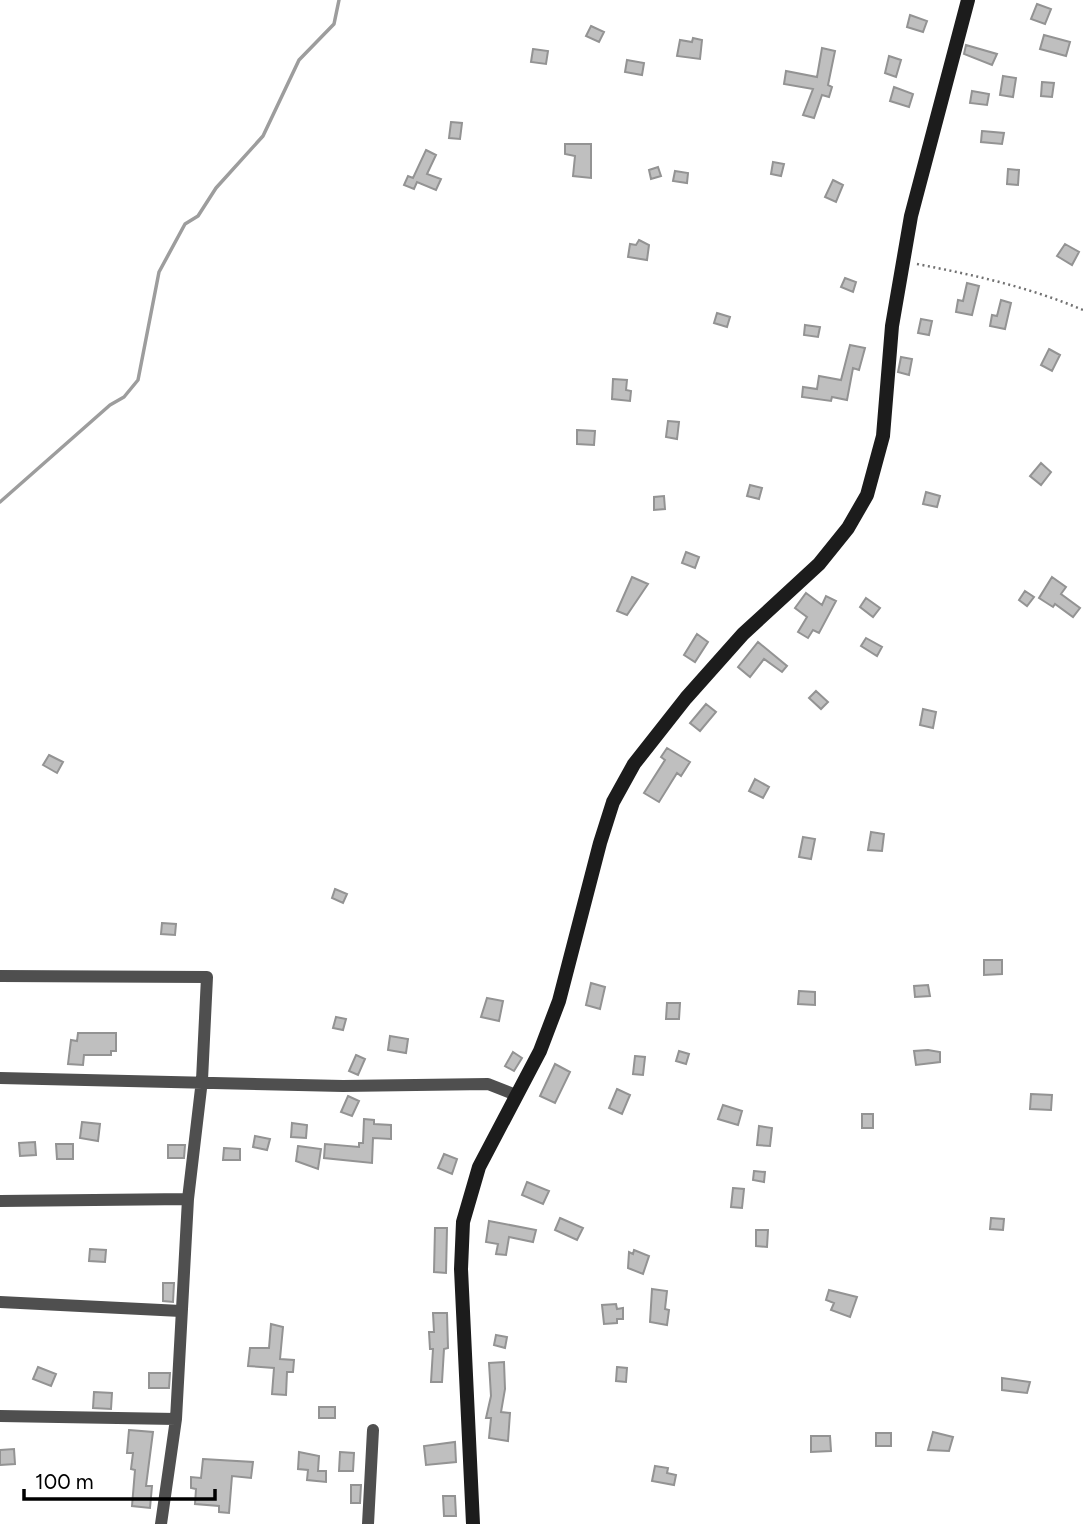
<svg xmlns="http://www.w3.org/2000/svg" width="1083" height="1524" font-family="Figtree,sans-serif">
  <style>
    .lines { fill: none; stroke-linecap: round; stroke-linejoin: round }
    .stream { stroke: #9d9d9d; stroke-width: 3.5 }
    .building { fill: #bfbfbf; stroke: #939393; stroke-width: 2 }
    .path { stroke: #717171; stroke-width: 2.5; stroke-dasharray: 2 3.5; stroke-linecap: butt }
    .street { stroke: #4f4f4f; stroke-width: 12 }
    .secondary { stroke: #1c1c1c; stroke-width: 14 }
  </style>
  <rect width="100%" height="100%" fill="#fff"/>
  <g class="lines">
    <!-- stream -->
    <path class="stream" d="M0 502 110 405 124 397 138 380 159 272 185 224 198 216 216 188 263 136 299 60 334 24 339 0"/>
  </g>
  <!-- building -->
  <path class="building" d="M1037 4 1051 9 1045 24 1031 19Z
    M910 15 927 21 923 32 907 27Z
    M591 26 604 32 599 42 586 36Z
    M1044 35 1070 42 1066 56 1040 49Z
    M693 38 702 40 700 59 677 56 680 40 692 42Z
    M966 45 997 54 992 65 964 54Z
    M822 48 835 51 828 85 832 87 829 97 822 95 814 118 803 115 813 89 784 84 786 71 817 77Z
    M533 49 548 51 546 64 531 62Z
    M889 56 901 60 896 77 885 73Z
    M627 60 644 63 642 75 625 72Z
    M1003 76 1016 78 1013 97 1000 95Z
    M1042 82 1054 83 1052 97 1041 96Z
    M894 87 913 94 909 107 890 101Z
    M972 91 989 94 987 105 970 103Z
    M451 122 462 123 460 139 449 138Z
    M982 131 1004 133 1002 144 981 142Z
    M565 144H591V178L573 176 575 156 565 154Z
    M426 150 436 155 427 174 441 179 436 190 417 182 414 189 404 185 408 176 413 178Z
    M773 162 784 164 781 176 771 174Z
    M658 167 661 176 651 179 649 170Z
    M1008 169 1019 170 1018 185 1007 184Z
    M675 171 688 173 687 183 673 181Z
    M833 180 843 185 836 202 825 197Z
    M639 240 649 245 647 260 628 257 630 244 636 245Z
    M1065 244 1079 252 1072 265 1057 256Z
    M845 278 856 282 853 292 841 287Z
    M967 283 979 286 972 315 956 312 958 300 963 301Z
    M1001 300 1011 303 1005 329 990 326 992 315 997 316Z
    M717 313 730 317 727 327 714 323Z
    M921 319 932 321 929 335 918 333Z
    M805 325 820 327 818 337 804 335Z
    M850 345 865 348 859 370 853 368 847 400 832 397 831 401 802 397 803 387 817 389 819 376 841 380Z
    M1049 349 1060 355 1052 371 1041 365Z
    M901 357 912 359 909 375 898 372Z
    M613 379 627 380 626 390 631 391 630 401 612 399Z
    M668 421 679 422 677 439 666 437Z
    M577 430 595 431 594 445 577 444Z
    M1041 463 1051 472 1041 485 1030 476Z
    M750 485 762 488 759 499 747 496Z
    M926 492 940 496 937 507 923 504Z
    M664 496 665 509 654 510V497Z
    M686 552 699 557 695 568 682 563Z
    M632 577 648 584 627 615 617 611Z
    M1052 577 1066 587 1061 594 1080 608 1073 617 1055 604 1053 607 1039 598Z
    M1025 591 1034 597 1027 606 1019 600Z
    M806 593 822 605 826 596 836 601 819 633 813 630 808 638 798 632 807 617 795 608Z
    M866 598 880 608 873 617 860 607Z
    M697 634 708 642 695 662 684 655Z
    M866 638 882 647 877 656 861 646Z
    M758 642 787 666 782 672 764 659 750 677 738 667Z
    M816 691 828 702 821 709 809 698Z
    M706 704 716 712 700 731 690 723Z
    M923 709 936 712 933 728 920 725Z
    M667 748 690 762 681 776 677 773 659 802 644 793 665 760 661 757Z
    M49 755 63 762 57 773 43 765Z
    M755 779 769 787 763 798 749 791Z
    M871 832 884 834 882 851 868 850Z
    M803 837 815 839 811 859 799 857Z
    M335 889 347 894 343 903 332 898Z
    M162 923 176 924 175 935 161 934Z
    M984 960H1002V974L984 975Z
    M591 983 605 987 600 1009 586 1005Z
    M928 985 930 996 915 997 914 986Z
    M799 991 815 992V1005L798 1004Z
    M487 998 503 1001 499 1021 481 1017Z
    M667 1003H680L679 1019H666Z
    M336 1017 346 1019 343 1030 333 1028Z
    M78 1033H116V1051H111V1055H84L83 1065 68 1064 71 1040 77 1041Z
    M390 1036 408 1039 406 1053 388 1050Z
    M928 1050 940 1052V1062L916 1065 914 1051Z
    M679 1051 689 1054 686 1064 676 1061Z
    M513 1052 522 1058 514 1071 505 1066Z
    M356 1055 365 1059 358 1075 349 1071Z
    M635 1056 645 1057 643 1075 633 1074Z
    M555 1064 570 1072 555 1103 540 1096Z
    M617 1089 630 1095 622 1114 609 1108Z
    M1031 1094 1052 1095 1051 1110 1030 1109Z
    M348 1096 359 1101 352 1116 341 1112Z
    M723 1105 742 1111 738 1125 718 1119Z
    M862 1114H873V1128H862Z
    M364 1119 374 1120V1124L391 1125V1139L373 1138 372 1163 324 1158 325 1144 359 1147V1143H363Z
    M82 1122 100 1124 98 1141 80 1138Z
    M292 1123 307 1125 306 1138 291 1137Z
    M759 1126 772 1128 770 1146 757 1145Z
    M255 1136 270 1139 267 1150 253 1147Z
    M35 1142 36 1155 20 1156 19 1143Z
    M56 1144H73V1159H57Z
    M168 1145H185L184 1158H168Z
    M298 1146 321 1149 318 1169 296 1161Z
    M224 1148 240 1149V1160H223Z
    M444 1154 457 1159 452 1174 438 1168Z
    M754 1171 765 1172 764 1182 753 1180Z
    M527 1182 549 1191 543 1204 522 1195Z
    M733 1188 744 1189 742 1208 731 1207Z
    M560 1218 583 1228 577 1240 555 1230Z
    M991 1218 1004 1219 1003 1230 990 1229Z
    M489 1221 536 1230 533 1242 509 1237 506 1255 496 1254 498 1244 486 1242Z
    M435 1228H447L446 1273 434 1272Z
    M756 1230H768L767 1247 756 1246Z
    M90 1249 106 1250 105 1262 89 1261Z
    M634 1250 649 1256 643 1274 628 1268 629 1252 633 1254Z
    M163 1283H174L173 1302 163 1301Z
    M652 1289 667 1291 665 1309 669 1310 667 1325 650 1322Z
    M829 1290 857 1297 850 1317 831 1310 834 1303 826 1300Z
    M616 1304 617 1309 623 1308V1319H617V1323L604 1324 602 1305Z
    M433 1313H447L448 1348 444 1349 442 1382H431L433 1349H430L429 1332H434Z
    M271 1324 283 1327 280 1359 294 1360 293 1372H287L286 1395 272 1394 274 1368 248 1366 250 1348H269Z
    M496 1335 507 1337 505 1348 494 1345Z
    M504 1362 505 1389 501 1412 510 1413 508 1441 489 1438 491 1418H486L491 1396 489 1363Z
    M38 1367 56 1374 51 1386 33 1379Z
    M617 1367 627 1368 626 1382 616 1381Z
    M149 1373H170L169 1388H149Z
    M1002 1378 1030 1382 1027 1393 1002 1390Z
    M94 1392 112 1393 111 1409 93 1408Z
    M319 1407H335V1418H319Z
    M129 1430 153 1432 146 1486H152L150 1508 132 1506 135 1470 131 1469 133 1453H127Z
    M933 1432 953 1437 949 1451 928 1450Z
    M876 1433H891V1446H876Z
    M811 1436H830L831 1451 811 1452Z
    M455 1442 456 1462 426 1465 424 1446Z
    M14 1449 15 1464 0 1465V1450Z
    M299 1452 319 1456 318 1471H326V1482L307 1480 308 1470 298 1469Z
    M340 1452 354 1453 353 1471H339Z
    M203 1459 253 1462 251 1478 232 1476 229 1513 219 1512V1506L195 1504 196 1489 191 1488V1477L201 1478Z
    M655 1466 668 1468 667 1473 676 1475 674 1485 652 1481Z
    M351 1485H361L360 1503H351Z
    M443 1496H455L456 1516H444Z"/>
  <g class="lines">
    <!-- path -->
    <path class="path" d="M917 264C974 275 1029 287 1083 310"/>
    <!-- street -->
    <path class="street" d="M0 976 207 977 202 1080 188 1199 176 1419 161 1524
      M0 1078 343 1086 488 1084 516 1095
      M0 1201 188 1199
      M0 1302 181 1311
      M0 1416 176 1419
      M368 1524 373 1430"/>
    <!-- secondary -->
    <path class="secondary" d="M473 1524 461 1269 463 1222 479 1167 540 1051 559 1001 600 843 613 802 634 764 686 698 743 634 819 564 848 528 867 495 883 436 892 326 911 216 968 0"/>
  </g>
  <!-- scale -->
  <path d="M24 1489v10h191v-10" fill="none" stroke="#000000" stroke-width="3.5"/>
  <text x="35" y="1489" font-size="21" fill="#000000" stroke="#ffffff" stroke-width="5" paint-order="stroke">100 m</text>
</svg>
